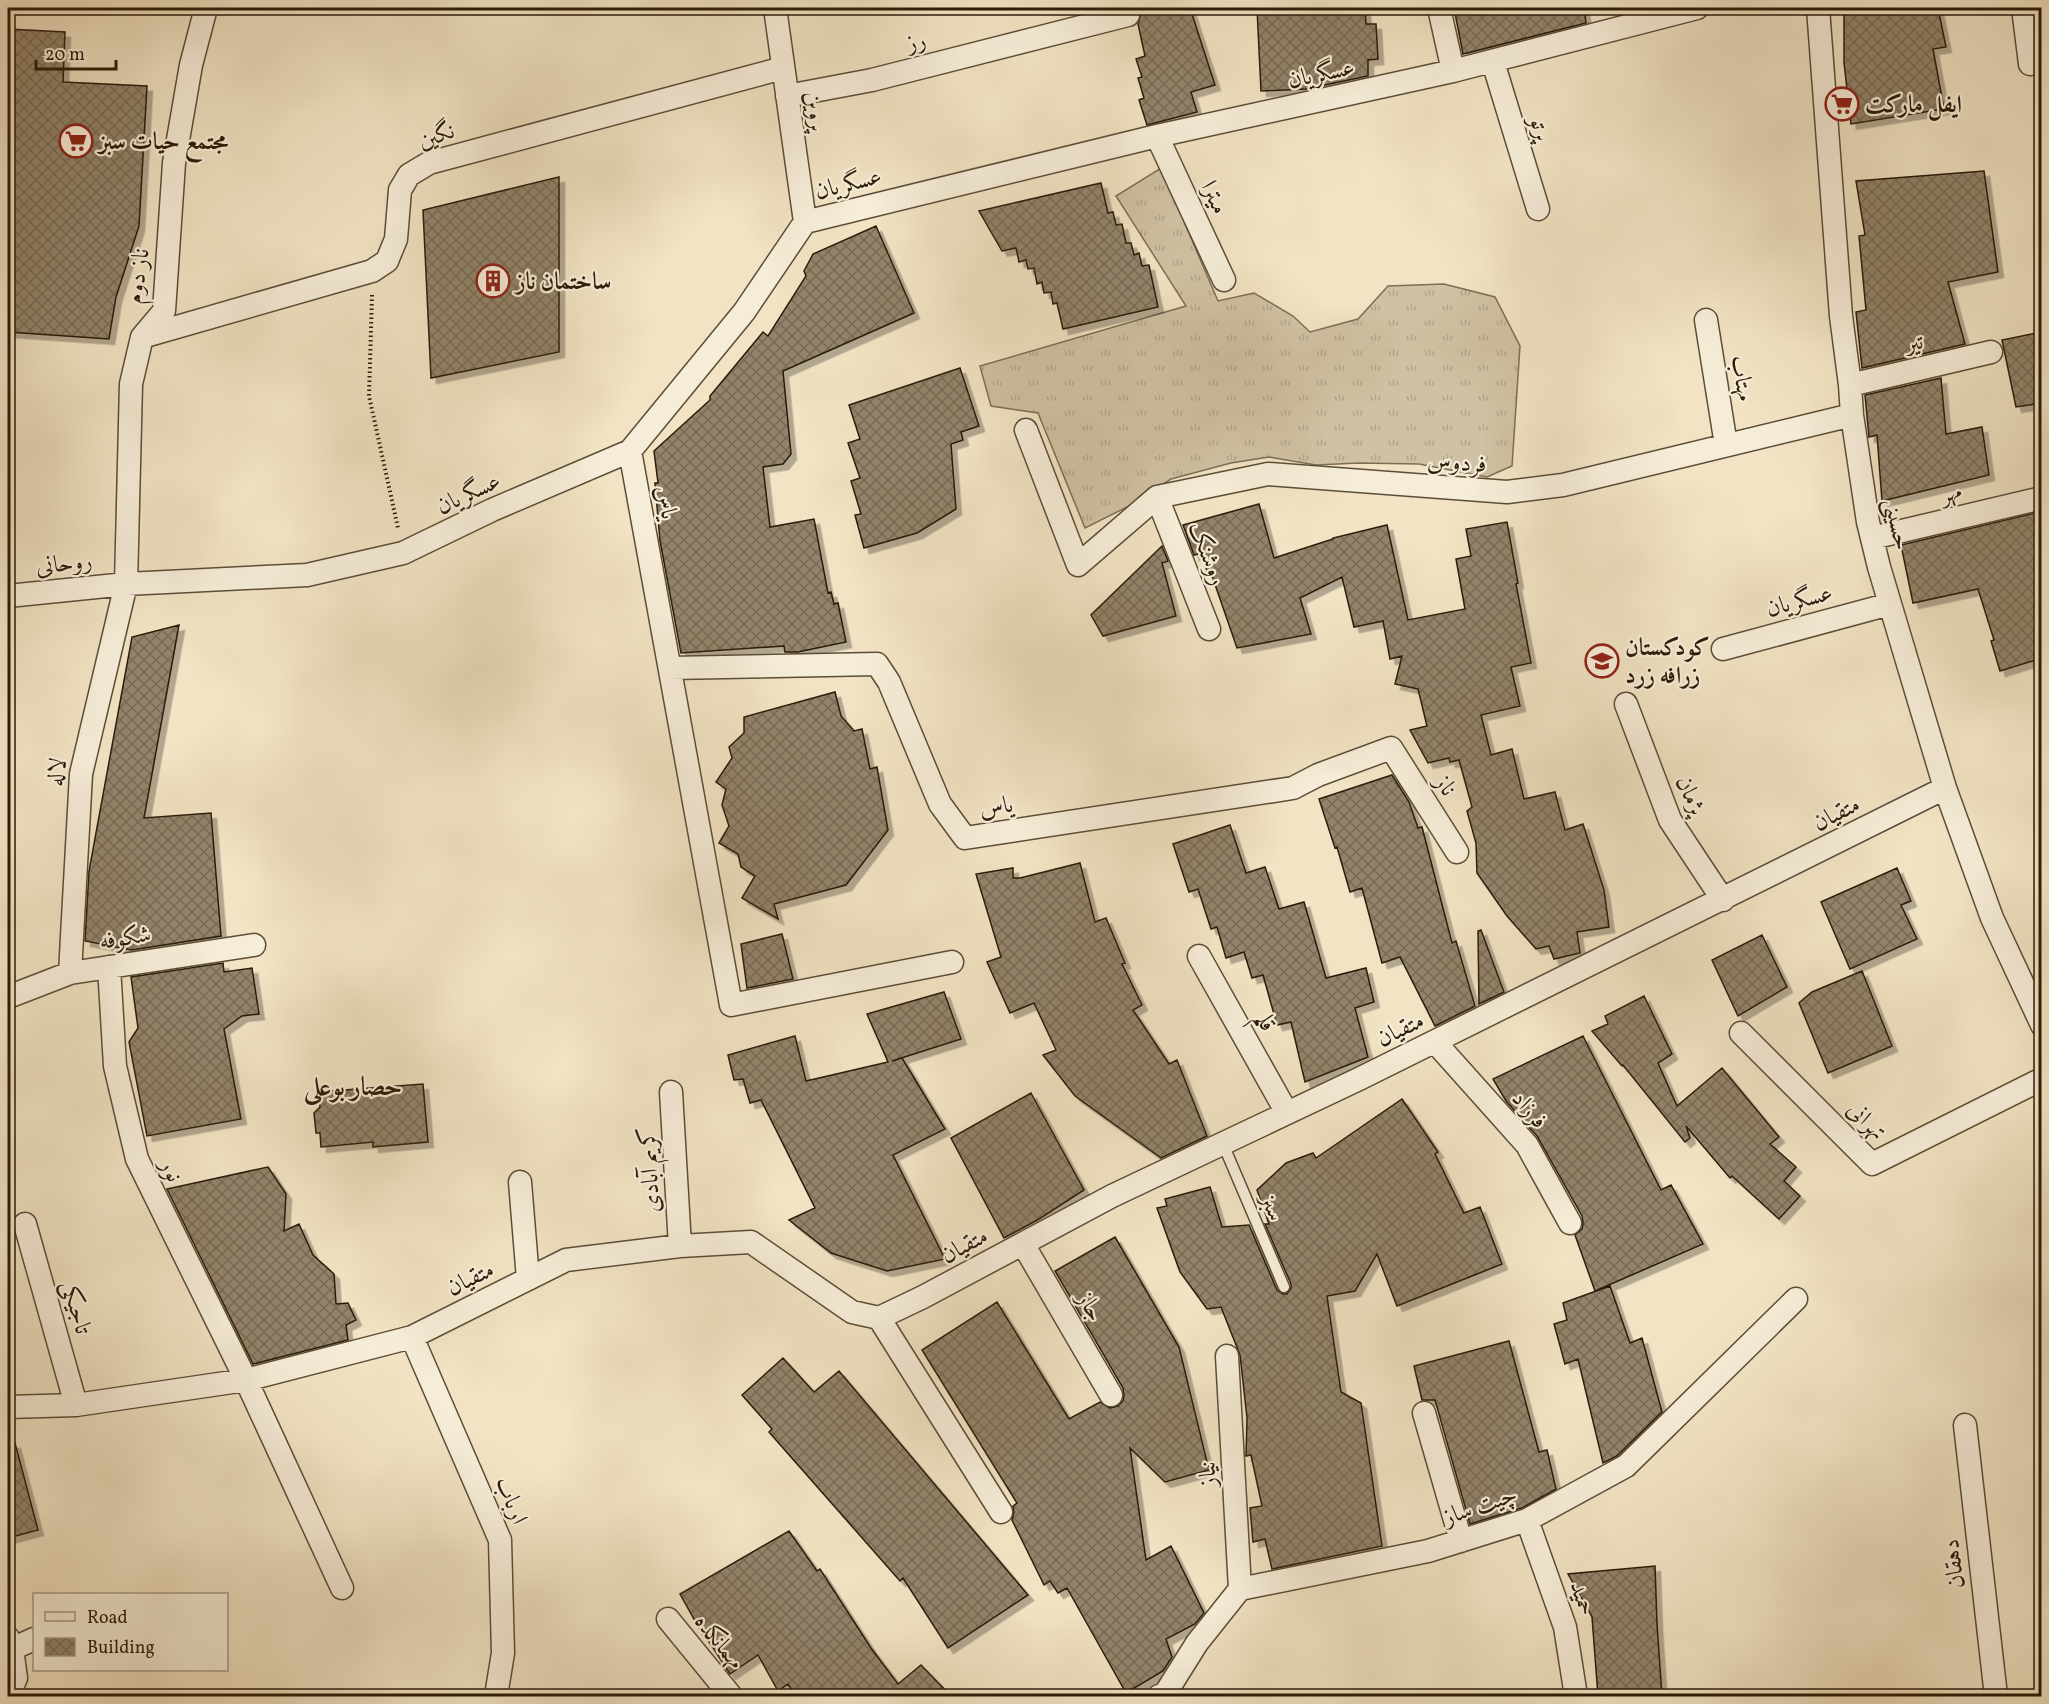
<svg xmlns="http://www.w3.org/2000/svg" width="2049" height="1704" font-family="Vollkorn,Amiri,serif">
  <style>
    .grass { fill: url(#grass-tufts); stroke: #7d6e56; stroke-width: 1.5 }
    .building { fill: url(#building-cross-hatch); stroke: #2b1b09; stroke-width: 1.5; filter: url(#shadow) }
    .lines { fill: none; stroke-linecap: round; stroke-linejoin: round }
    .service-casing { stroke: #5c4d38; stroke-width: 13 }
    .minor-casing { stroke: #5c4d38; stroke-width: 25 }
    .path { stroke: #2b1b09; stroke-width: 4; stroke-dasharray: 1.5 3; stroke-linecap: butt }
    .service { stroke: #f6edd8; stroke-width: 10 }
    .minor { stroke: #f6edd8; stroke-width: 22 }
    .labels { text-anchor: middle; stroke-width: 4.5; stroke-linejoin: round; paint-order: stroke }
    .street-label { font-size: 24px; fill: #2b1b09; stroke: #f6edd8 }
    .poi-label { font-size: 24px; font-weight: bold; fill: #2b1b09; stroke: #f6edd8; text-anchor: start }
    .neighbourhood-label { font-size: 26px; font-weight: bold; fill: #2b1b09; stroke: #f6edd8 }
  </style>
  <defs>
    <pattern id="grass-tufts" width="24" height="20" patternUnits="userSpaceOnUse" patternTransform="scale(1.5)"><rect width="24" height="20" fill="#cfc1a3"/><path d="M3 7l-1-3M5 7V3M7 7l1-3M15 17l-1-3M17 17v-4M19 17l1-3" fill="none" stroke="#b2a58b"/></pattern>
    <pattern id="building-cross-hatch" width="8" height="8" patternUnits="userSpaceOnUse" patternTransform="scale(1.5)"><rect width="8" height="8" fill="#92836a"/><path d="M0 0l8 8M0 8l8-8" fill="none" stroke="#776a55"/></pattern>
    <filter id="shadow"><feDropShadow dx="5.5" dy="5.5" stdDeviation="0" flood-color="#0004"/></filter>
  </defs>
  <rect width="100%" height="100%" fill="#f1e3c3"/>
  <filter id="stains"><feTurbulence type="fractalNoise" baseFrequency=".00333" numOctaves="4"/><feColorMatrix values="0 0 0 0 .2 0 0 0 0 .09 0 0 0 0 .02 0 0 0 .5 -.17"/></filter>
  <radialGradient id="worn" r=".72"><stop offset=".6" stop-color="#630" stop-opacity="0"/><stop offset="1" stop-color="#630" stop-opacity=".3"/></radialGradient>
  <!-- grass -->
  <path class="grass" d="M1161 168 1218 301 1254 293 1293 316 1310 332 1358 319 1388 286 1444 284 1495 297 1520 346 1512 466 1487 477 1419 464 1359 463 1316 465 1269 457 1231 463 1171 479 1133 504 1085 528 1038 413 991 406 980 366 1186 306 1116 196Z"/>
  <!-- building -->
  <path class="building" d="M1180 8H1190L1215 85 1191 92 1197 112 1147 125 1139 100 1144 98 1138 78 1142 77 1136 59 1145 56 1138 24 1141 13Z
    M1257 8H1365L1366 24H1376L1378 59 1368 60V76L1306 89 1261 91Z
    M1454 8H1584L1586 23 1463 54Z
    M1844 8H1938L1946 47 1933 49 1944 109 1851 124 1844 63Z
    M8 29 65 32 63 82 147 86 139 226 116 297 109 339 8 332Z
    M1984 171 1998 272 1948 282 1965 344 1862 368 1856 312 1866 310 1859 236 1865 235 1856 181Z
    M559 177V352L431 378 423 210Z
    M1101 183 1108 213 1113 212 1116 225 1122 224 1126 243H1131L1134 255 1139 253 1142 266 1149 265 1158 307 1063 329 1057 303 1053 304 1051 292 1044 293 1042 282 1037 284 1034 268 1028 269 1026 260 1019 262 1016 248 1002 251 979 211Z
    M876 226 914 313 783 371 791 454 783 464 763 467 770 527 814 519 828 593 831 592 834 604 838 603 846 642 798 652H785L784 646 681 653 660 541 655 483H658L654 451 710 400V396L763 332 768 336 806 276 804 271 813 254Z
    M2042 332V403L2016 407 2002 340Z
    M960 368 979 426 961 432 963 440 951 444 956 509 917 533 864 548 855 515 861 514 851 481 860 478 848 443 860 439 849 405Z
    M1941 378 1946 434 1982 427 1989 475 1882 501 1877 435 1869 437 1865 395Z
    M1259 504 1274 558 1333 539V538L1387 525 1408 620 1465 609 1456 559 1471 556 1466 529 1507 522 1518 583 1516 584 1531 663 1511 667 1520 706 1481 715 1491 755 1512 749 1524 799 1555 792 1565 830 1583 824 1604 890 1609 927 1577 932 1580 953 1554 959 1549 946 1536 949 1507 916 1477 873 1476 843 1467 811 1472 807 1459 760 1450 762 1449 758 1428 763 1410 730 1427 726 1418 689 1395 684 1402 656 1390 659 1383 621 1354 627 1342 577 1300 598 1311 634 1237 648 1210 570 1207 571 1202 553 1194 555 1183 525Z
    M2035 513 2042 543V658L2000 671 1991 641 1994 640 1978 589 1913 603 1901 545Z
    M1162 546 1168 561 1162 563 1176 616 1103 636 1091 615Z
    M179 625 144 818 211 813 221 936 132 950 85 941 89 871 132 637Z
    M835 692 841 716 854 731 862 729 870 769 877 767 888 830 846 885 774 904 778 919 742 898 755 876 741 867 738 854 719 843 729 826 722 805 726 789 716 782 732 758 729 747 744 733V717Z
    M1392 775 1409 802 1418 828 1422 827 1452 943 1456 941 1475 1006 1435 1026 1400 957 1382 963 1362 888 1350 892 1337 847 1335 848 1319 799Z
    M1230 825 1246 873 1265 867 1279 909 1304 902 1326 978 1366 968 1374 1002 1355 1008 1368 1057 1305 1082 1291 1022 1277 1025 1263 975 1252 978 1244 952 1226 958 1217 927 1211 929 1198 889 1189 892 1173 844Z
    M1080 863 1095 922 1106 918 1125 963 1122 964 1142 1005 1133 1010 1169 1064 1177 1060 1207 1136 1161 1158 1075 1096 1043 1055 1056 1050 1034 1003 1010 1013 987 962 1001 957 976 874 1013 868V878H1020Z
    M1897 868 1911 901 1901 905 1917 939 1850 969 1821 902Z
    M1481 930 1504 992 1479 1004 1478 931Z
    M782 934 793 979 747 988 741 944Z
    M1762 935 1787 987 1738 1016 1712 960Z
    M223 963 224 972 252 968 259 1014 242 1016 224 1029 241 1119 147 1136 129 1042 138 1028 131 977Z
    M1862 971 1892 1046 1828 1073 1799 1003 1812 992Z
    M944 992 961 1039 892 1061 902 1058 945 1129 893 1155 945 1259 887 1271 831 1253 789 1220 815 1208 761 1100 750 1103 743 1079 734 1080 728 1055 795 1036 806 1081 888 1062 867 1014Z
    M1644 996 1672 1054 1658 1063 1677 1106 1722 1068 1779 1137 1770 1144 1796 1167 1784 1181 1800 1196 1779 1219 1732 1176 1730 1178 1686 1126 1690 1138 1685 1142 1623 1065 1622 1066 1592 1031 1608 1024 1605 1016Z
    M1583 1036 1661 1190 1671 1185 1703 1244 1595 1291 1575 1235 1582 1229 1583 1223 1582 1216 1537 1136 1506 1101 1493 1079Z
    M423 1084 428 1142 373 1147V1142L321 1147 320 1133H316L314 1113 320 1107 318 1092Z
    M1031 1093 1084 1190 1039 1219 1004 1238 951 1138Z
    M1402 1099 1438 1152 1435 1154 1464 1213 1480 1207 1502 1264 1397 1306 1377 1254 1355 1291 1327 1296 1341 1392 1361 1403 1382 1546 1272 1569 1265 1539 1253 1542 1250 1508 1262 1506 1251 1455 1246 1456 1247 1418 1240 1355 1221 1307 1207 1309 1180 1272 1157 1208 1167 1206 1165 1199 1210 1187 1222 1227 1249 1225 1277 1290 1283 1294H1287L1291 1288V1284L1265 1224H1269L1257 1190 1286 1163 1313 1153 1316 1158Z
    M268 1167 286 1194 284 1231 299 1224 313 1255 334 1274 336 1304 348 1303 356 1320 346 1325 348 1340 253 1364 167 1189Z
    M1115 1237 1179 1347 1209 1470 1165 1482 1130 1448 1146 1560 1171 1546 1204 1613 1195 1624 1166 1639 1172 1657 1163 1671 1126 1693 1067 1588 1058 1593 1050 1581 1044 1585 1012 1520 1014 1512 1013 1506 1017 1503 922 1350 997 1302 1069 1419 1100 1402 1110 1408 1118 1406 1123 1401 1124 1396 1123 1388 1055 1271Z
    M1610 1286 1630 1343 1642 1338 1662 1412 1617 1456 1603 1463 1578 1359 1565 1364 1554 1324 1567 1320 1563 1303Z
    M1509 1341 1539 1452 1547 1450 1556 1489 1522 1508 1470 1524 1435 1400H1422L1414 1366Z
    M783 1358 814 1392 839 1371 1028 1595 948 1648 903 1578 900 1581 769 1432 772 1429 742 1395Z
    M8 1443H15L38 1530 8 1538Z
    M789 1531 817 1571 820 1569 871 1648 898 1684 921 1665 951 1696H796L788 1684 778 1691 758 1655 730 1674 706 1637 705 1639 680 1594Z
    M1655 1566 1657 1624 1662 1696H1598L1592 1617 1568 1574Z"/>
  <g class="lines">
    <!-- service casing -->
    <g class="service-casing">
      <path id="service" d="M1223 1144 1284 1287"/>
    </g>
    <!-- minor casing -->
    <g class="minor-casing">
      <path id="minor" d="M775 8 805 222
        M1439 8 1453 71
        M1818 8 1841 316 1850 385 1852 415 1868 522 1879 567 1945 788 1992 918 2042 1025
        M2023 8 2030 64
        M1493 62 1538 209
        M787 96 872 80 1128 15
        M1157 136 1224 280
        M1706 320 1726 445
        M142 337 372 271 387 261 396 239 400 190 409 175 429 163 783 68
        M1850 385 1991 352
        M1026 430 1078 565 1157 497 1268 474 1507 492 1563 485 1852 415
        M630 451 731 1005 952 962
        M1157 497 1209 629
        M1872 538 2042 498
        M8 596 126 584 307 575 403 553 492 510 630 451 744 312 805 222 1157 136 1453 71 1697 8
        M1723 649 1890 604
        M671 668 877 664 889 682 940 804 965 838 1293 788 1318 775 1391 748 1457 852
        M1626 704 1670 820 1723 900
        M1199 956 1287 1113
        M109 967 115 1066 137 1159 246 1380 342 1588
        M70 973 81 774 126 584 131 384 142 337 164 311 174 163 191 65 206 8
        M8 997 70 973 254 945
        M1741 1033 1872 1164 2042 1079
        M1435 1042 1527 1145 1570 1223
        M671 1092 680 1246
        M520 1182 528 1279
        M25 1224 76 1405
        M1023 1244 1111 1395
        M879 1318 1001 1512
        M412 1337 500 1540 503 1653 496 1696
        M1227 1356 1240 1589
        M8 1407 76 1405 246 1380 412 1337 566 1260 680 1246 751 1242 852 1312 879 1318 923 1297 1112 1196 1359 1079 1945 788
        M1424 1413 1461 1541
        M1965 1425 1996 1696
        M1527 1520 1565 1627 1576 1696
        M668 1619 731 1696
        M8 1638 12 1649 16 1678 8 1696
        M12 1649 34 1639
        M1159 1696 1165 1694 1197 1643 1240 1589 1428 1551 1527 1520 1626 1466 1796 1299"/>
    </g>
    <!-- path -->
    <path class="path" d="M372 295 369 396 398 528"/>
    <!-- service -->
    <use href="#service" class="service"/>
    <!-- minor -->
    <use href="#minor" class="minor"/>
  </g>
  <!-- icons -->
  <defs>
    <g id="supermarket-ring" transform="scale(1.725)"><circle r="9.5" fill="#f6edd8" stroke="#8f2418" stroke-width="1.5"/><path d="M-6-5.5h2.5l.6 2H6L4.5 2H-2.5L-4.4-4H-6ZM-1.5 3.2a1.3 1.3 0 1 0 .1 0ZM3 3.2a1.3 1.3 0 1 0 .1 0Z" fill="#8f2418"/></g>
    <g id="building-ring" transform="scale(1.725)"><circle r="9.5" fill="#f6edd8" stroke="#8f2418" stroke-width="1.5"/><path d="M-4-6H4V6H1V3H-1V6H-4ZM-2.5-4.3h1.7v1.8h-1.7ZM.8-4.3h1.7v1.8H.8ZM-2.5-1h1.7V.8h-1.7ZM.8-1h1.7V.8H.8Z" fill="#8f2418"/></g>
    <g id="school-ring" transform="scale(1.725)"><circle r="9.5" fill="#f6edd8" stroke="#8f2418" stroke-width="1.5"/><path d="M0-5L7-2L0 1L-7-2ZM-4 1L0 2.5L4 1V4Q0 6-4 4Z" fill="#8f2418"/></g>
  </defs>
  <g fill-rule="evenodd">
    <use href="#supermarket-ring" x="1842" y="104"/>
    <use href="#supermarket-ring" x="76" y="141"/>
    <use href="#building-ring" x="493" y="281"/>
    <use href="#school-ring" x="1602" y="661"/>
  </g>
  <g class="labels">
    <!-- street labels -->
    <g class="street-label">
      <text transform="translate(916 41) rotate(-14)" y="8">رز</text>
      <text transform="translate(1321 73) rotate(-12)" y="8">عسگریان</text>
      <text transform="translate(816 111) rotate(82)" y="8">پروین</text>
      <text transform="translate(1541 128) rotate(73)" y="8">پرتو</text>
      <text transform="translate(436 135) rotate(-19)" y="8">نگین</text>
      <text transform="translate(848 183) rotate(-14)" y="8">عسگریان</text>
      <text transform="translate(1215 197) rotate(65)" y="8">میترا</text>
      <text transform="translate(137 276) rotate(-82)" y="8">ناز دوم</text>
      <text transform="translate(1914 342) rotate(-13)" y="8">تیر</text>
      <text transform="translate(1743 378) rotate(81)" y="8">مهتاب</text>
      <text transform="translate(1457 462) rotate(4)" y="8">فردوس</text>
      <text transform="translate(1951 492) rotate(-13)" y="8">مهر</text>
      <text transform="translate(468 493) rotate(-25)" y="8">عسگریان</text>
      <text transform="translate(667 502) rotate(79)" y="8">یاس</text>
      <text transform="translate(1898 524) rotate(78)" y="8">حسینی</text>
      <text transform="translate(1208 553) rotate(69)" y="8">روشنک</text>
      <text transform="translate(64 563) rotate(-6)" y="8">روحانی</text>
      <text transform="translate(1799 600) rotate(-15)" y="8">عسگریان</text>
      <text transform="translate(56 772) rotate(-82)" y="8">لاله</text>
      <text transform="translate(1446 785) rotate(57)" y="8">ناز</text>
      <text transform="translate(1691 795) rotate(66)" y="8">پژمان</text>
      <text transform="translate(996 806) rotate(-9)" y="8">یاس</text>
      <text transform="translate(1836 813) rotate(-27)" y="8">متقیان</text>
      <text transform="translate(125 937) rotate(-9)" y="8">شکوفه</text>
      <text transform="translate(1266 1021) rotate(61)" y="8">قلم</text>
      <text transform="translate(1400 1029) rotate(-26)" y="8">متقیان</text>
      <text transform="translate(1530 1109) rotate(50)" y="8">فرزاد</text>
      <text transform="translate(1867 1120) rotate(45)" y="8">تهرانی</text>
      <text transform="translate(172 1170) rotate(64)" y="8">نور</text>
      <text transform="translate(649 1170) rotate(-93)" y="8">کریم آبادی</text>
      <text transform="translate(1273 1207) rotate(67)" y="8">سبز</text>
      <text transform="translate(964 1245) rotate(-28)" y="8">متقیان</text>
      <text transform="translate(470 1278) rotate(-26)" y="8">متقیان</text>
      <text transform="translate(1091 1306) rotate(60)" y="8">جاز</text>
      <text transform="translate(77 1307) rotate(74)" y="8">تاجیکی</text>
      <text transform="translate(1207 1474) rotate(-93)" y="8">نیاز</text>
      <text transform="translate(512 1500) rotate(68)" y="8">ارباب</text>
      <text transform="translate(1480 1505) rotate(-19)" y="8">چیت ساز</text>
      <text transform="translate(1953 1564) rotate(-97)" y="8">دهقان</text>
      <text transform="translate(1583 1598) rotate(72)" y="8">حمید</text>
      <text transform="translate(720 1641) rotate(51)" y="8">مهمانکده</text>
    </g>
    <!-- poi labels -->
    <g class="poi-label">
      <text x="1865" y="112">ایفل مارکت</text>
      <text x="99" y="149">مجتمع حیات سبز</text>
      <text x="516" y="289">ساختمان ناز</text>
      <text x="1625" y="655">کودکستان<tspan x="1625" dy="28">زرافه زرد</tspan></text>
    </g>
    <!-- neighbourhood labels -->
    <g class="neighbourhood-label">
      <text x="353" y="1095">حصار بوعلی</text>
    </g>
  </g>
  <!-- margin -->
  <rect width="2049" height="1704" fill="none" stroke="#f1e3c3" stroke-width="30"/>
  <rect x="9" y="9" width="2031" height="1686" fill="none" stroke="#2b1b09" stroke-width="3"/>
  <rect x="15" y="15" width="2019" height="1674" fill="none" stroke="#2b1b09" stroke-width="1.5"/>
  <!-- legend -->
  <rect x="33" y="1593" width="195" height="78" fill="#f6edd8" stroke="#a59985" stroke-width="1.5"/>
  <rect x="45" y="1612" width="30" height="9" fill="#f6edd8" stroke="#a59985" stroke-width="1.5"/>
  <text x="87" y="1623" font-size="18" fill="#2b1b09">Road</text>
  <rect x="45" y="1638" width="30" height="18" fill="url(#building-cross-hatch)" stroke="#a59985" stroke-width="1.5"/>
  <text x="87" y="1653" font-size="18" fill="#2b1b09">Building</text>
  <!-- scale -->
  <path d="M36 60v9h80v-9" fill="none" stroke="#2b1b09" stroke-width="3"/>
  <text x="45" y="60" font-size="18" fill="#2b1b09" stroke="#f6edd8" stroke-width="4.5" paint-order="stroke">20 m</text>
  <rect width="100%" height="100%" filter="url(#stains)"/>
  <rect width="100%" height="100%" fill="url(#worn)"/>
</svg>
